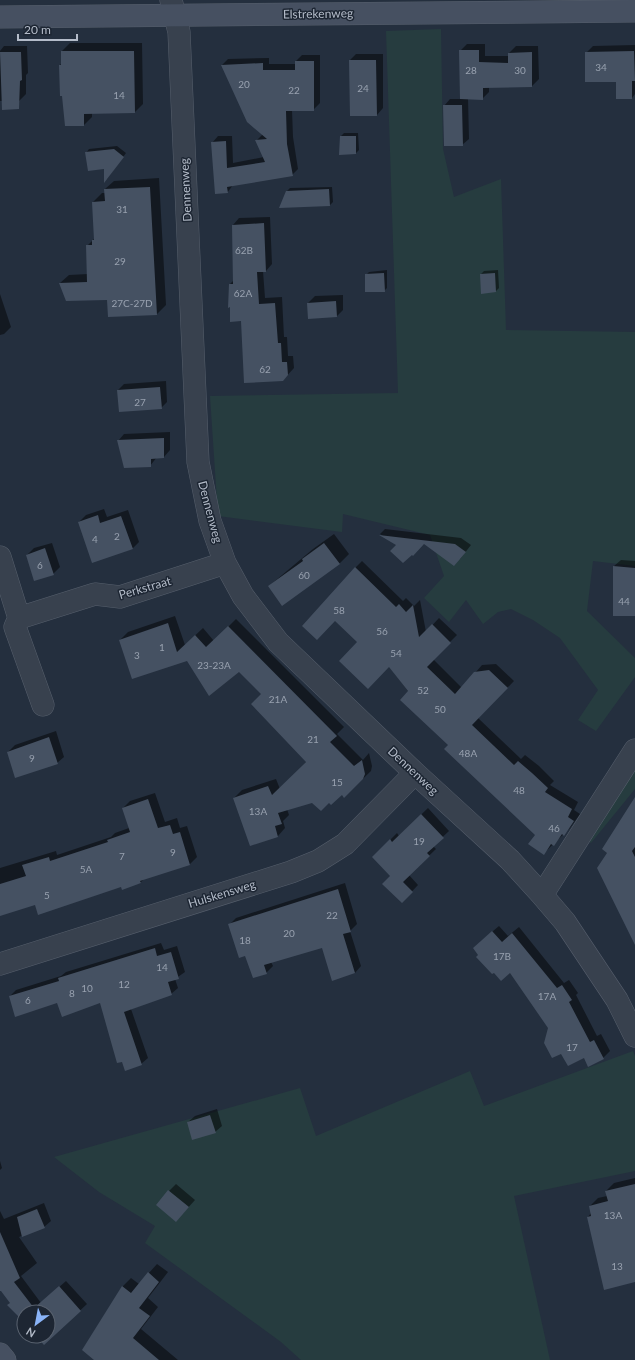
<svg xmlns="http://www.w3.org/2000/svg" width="635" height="1360" font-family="Lato,sans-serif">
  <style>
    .green { fill: #263c3f }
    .shadow { fill: #0007 }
    .building { fill: #455162 }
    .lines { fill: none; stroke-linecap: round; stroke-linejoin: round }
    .street-casing { stroke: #565f6c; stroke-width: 23 }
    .secondary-casing { stroke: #565f6c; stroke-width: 23 }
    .street { stroke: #38414e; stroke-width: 22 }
    .secondary { stroke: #465061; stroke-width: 22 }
    .labels { text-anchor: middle; stroke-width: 3; stroke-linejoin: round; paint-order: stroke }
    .number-label { font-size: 10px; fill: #98a1af }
    .street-label { font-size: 12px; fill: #b4bcc9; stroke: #1d2633 }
  </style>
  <rect width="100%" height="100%" fill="#242f3e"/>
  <!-- green -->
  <path class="green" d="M441 29 443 149 454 197 501 179 506 330 635 332V566L593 561 587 611 635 658V677L596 731 578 720 598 690 560 638 533 620 511 609 498 612 483 624 466 600 449 622 424 598 444 576 430 535 343 514 342 532 218 516 210 396 398 393 386 31Z
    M635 755V789L591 843 584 837Z
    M633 1051 635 1056V1171L514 1196 550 1360H301L281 1342 145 1243 155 1226 99 1192 54 1157 300 1088 316 1136 470 1071 484 1106Z"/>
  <!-- shadow -->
  <path class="shadow" d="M70 43H142L143 104 135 112 92 113V117L84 125 60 65 62 63V51Z
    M467 44H485V56H509V53L516 46H538L539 79 532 86 489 87V92L482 99 468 98 469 139 462 145 444 106 450 99H461L460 51Z
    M635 45V94L632 98 617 81 586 53 593 46Z
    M4 46H27L28 73 26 75V94L19 101H0V51Z
    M356 54H383V108L377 115 350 60Z
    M302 55H320V103L313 110H292L293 137 298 169 292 175 233 185 227 193 212 143 218 136H232L233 163 264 157 257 140 263 134 222 65 228 59 269 58V64H296V61Z
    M344 133H358L359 150 356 153 340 154 341 136Z
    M117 146 126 153 107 179 105 168 86 153 89 149Z
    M159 178 166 305 157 314 109 316 108 299 60 283 69 275 88 274 87 246 95 238 93 202 102 193H105V189L114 181Z
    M332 187 333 202 330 205 287 191 290 188Z
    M270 217 272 264 266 271H263L265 298 282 297 284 337H287L288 356H293L294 368 283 380 242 320 230 284 234 280 233 225 239 218Z
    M387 270V288L384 291 366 275 369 272Z
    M498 270 499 288 496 291 481 274 484 271Z
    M0 294 11 327 4 334 0 335Z
    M343 295V310L337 316 308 303 315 296Z
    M166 381 167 402 161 408 118 390 124 384Z
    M170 432V450L164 457H157L150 466 118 441 124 434Z
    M104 509 107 517 128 510 139 542 132 549 79 522 86 515Z
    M385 529 461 538 471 545 460 559 425 542 397 545 380 534Z
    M334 534 349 554 339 564 269 586 313 549Z
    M52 543 60 567 53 574 27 555 34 548Z
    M621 560 635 561V615H614V566Z
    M362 561 403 601 406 598 414 606 420 600 426 632 439 618 457 635 433 659 462 688 482 665 496 664 514 681 478 718 521 759 525 755 539 766 554 781 550 785 578 802 574 810 580 814 570 828 544 853 536 835 449 745 389 666 359 642 355 568Z
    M175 616 185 645 203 628 214 641 236 619 344 727 337 734 363 760 369 753 372 766 371 771 345 796 342 793 329 802 312 801 287 809 289 815 283 821 285 828 278 836 251 845 234 798 242 790 276 779 280 789 307 761 262 694 239 670 188 660 120 640 128 632Z
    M56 731 64 757 57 763 8 752 15 745Z
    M155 793 165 822 177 818 180 828 187 826 197 857 190 864 145 878 140 883 35 904 0 915V868L56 851 57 855 111 837 115 833 129 828 123 808 130 801Z
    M635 799V942L608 852Z
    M428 808 449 831 433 846 436 849 409 875 418 885 402 902 391 876 373 857 397 833 399 836Z
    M345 883 357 924 350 931 361 966 355 973 322 946 271 962 273 966 266 973 246 955 229 925 236 918Z
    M499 926 508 936 519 927 564 983 569 980 578 993 576 995 597 1036 601 1034 610 1051 603 1058 584 1057 549 1028 510 972 480 942Z
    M161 943 164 950 177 946 185 972 175 979 178 988 171 994 131 1009 148 1058 141 1064 101 1002H58L10 996 16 990 61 976 66 972Z
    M217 1109 222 1126 215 1132 188 1122 195 1116Z
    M0 1161 2 1168 0 1170Z
    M635 1178V1281L605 1288 588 1217 591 1213 590 1206 598 1198 607 1196 606 1191 614 1183Z
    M176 1184 195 1200 176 1221 169 1191Z
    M44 1203 51 1221 44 1227 19 1237 37 1263 21 1276 41 1303 66 1281 87 1304 44 1344 37 1336H48V1312H24V1322L0 1287V1211L4 1219Z
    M157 1264 168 1272 148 1298 158 1307 141 1329 178 1360H95L122 1287 131 1278 139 1284Z"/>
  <!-- building -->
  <path class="building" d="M459 50H479V62L508 63V53L532 52V87L483 88V100L460 99Z
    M61 51H134L135 113 84 114V126H65L62 96H60L59 65H61Z
    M634 51 635 81H632V99H616V82H585V52Z
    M0 52H21L22 80 20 81 19 109 2 110Z
    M349 60H376L377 116H350Z
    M295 61H314V111H286L287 144 293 176 227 187 228 193 215 194 211 142 226 141 227 168 265 162 255 140 267 139 247 122 221 65 263 63V70H295Z
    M443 105H462L463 146H444Z
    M340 136H356V154L339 155Z
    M114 149 124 157 104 183V169L88 171 85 152Z
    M150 187 157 315 108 317 107 300 66 301 59 283 87 282 86 245H92V240H94L92 202 105 201 104 189Z
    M329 189 330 206 279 208 286 191Z
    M264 223 266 272H257L259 304 275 303 278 343H281L282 362H287L288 375 283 381 244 383 241 321 230 322V307L228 308 229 284H233L232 225Z
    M384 273 385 292H365V274Z
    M495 273 496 292 481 294 480 274Z
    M336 301 337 317 308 319 307 303Z
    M160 387 162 409 119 412 117 390Z
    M164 438V458L151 459V467L124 468 117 440Z
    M98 515 100 523 121 516 133 549 92 563 78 522Z
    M379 535 455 544 466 552 454 566 424 544 413 556 412 555 403 563 390 551 396 545Z
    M324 543 340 564 282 606 268 586 303 561 302 559Z
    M45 548 54 575 34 581 26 555Z
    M613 566 635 568V616H613Z
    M355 567 396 607 399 604 406 612 413 605 419 637 432 624 451 643 427 667 455 694 474 672 489 670 508 688 472 725 514 765 518 761 532 773 548 788 545 792 572 809 568 817 574 821 564 836 562 834 554 846 551 844 544 855 528 844 535 835 444 749 448 745 400 700 408 691 389 667 368 689 339 661 357 642 335 621 317 640 302 626Z
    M168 623 177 652 195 635 206 647 228 626 337 736 330 742 354 766 362 760 365 774 363 779 344 798 342 795 331 805 329 803 321 811 312 803 278 813 282 824 275 826 278 837 250 846 233 798 268 786 272 795 306 762 251 704 261 694 239 672 209 696 187 661 132 679 119 640Z
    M49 737 58 764 15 778 7 752Z
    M635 797V847L632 851 635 857V945L597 868 607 853 602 849Z
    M148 799 158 828 170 825 173 834 180 832 190 865 140 881 141 883 122 890 121 887 38 915 35 905 0 916V884L26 876 22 865 49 857 50 861 108 842 107 840 130 832 122 808Z
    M421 814 444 838 427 853 430 856 403 882 413 892 402 903 382 884 390 876 372 857 390 839 392 842Z
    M338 889 351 932 343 934 355 973 332 981 322 948 264 965 267 974 253 978 245 956 239 958 228 924Z
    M492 931 502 942 512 933 557 988 562 985 572 1000 569 1002 590 1042 594 1040 604 1059 588 1067 584 1058 568 1066 561 1054 552 1058 544 1043 548 1028 510 973 501 981 494 973 492 974 476 957 478 955 473 948Z
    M155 948 157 956 171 952 179 979 168 982 172 995 124 1012 142 1065 125 1071 122 1062 117 1063 100 1003 62 1017 57 1003 15 1017 9 996 59 981 58 978Z
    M210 1115 216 1133 192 1140 187 1122Z
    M635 1184V1282L604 1290 587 1217 591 1216 589 1206 608 1201 605 1191Z
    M168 1190 189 1207 176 1222 156 1205Z
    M37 1209 45 1228 22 1237 17 1217Z
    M0 1232 20 1278 14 1282 34 1308 59 1286 81 1311 44 1345 36 1336H48V1312H24V1322L7 1305 10 1303 1 1291H0Z
    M148 1272 159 1282 139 1308 150 1316 133 1338 159 1360H94L82 1350 122 1286 131 1293Z"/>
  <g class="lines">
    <!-- street casing -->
    <g class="street-casing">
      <path id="street" d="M171 0 179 32 198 462 210 521 225 563 243 596 278 642 415 773 510 860 542 895 565 922 617 1000 635 1036
        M0 557 19 618
        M43 705 15 627 19 618 95 594 120 597 225 563
        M542 895 635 750
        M0 964 291 872 318 861 345 844 415 773"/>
    </g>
    <!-- secondary casing -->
    <g class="secondary-casing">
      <path id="secondary" d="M0 17 635 11
        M0 1354 5 1360"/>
    </g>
    <!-- street -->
    <use href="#street" class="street"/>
    <!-- secondary -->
    <use href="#secondary" class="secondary"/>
  </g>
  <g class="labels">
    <!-- number labels -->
    <g class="number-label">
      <text x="601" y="71">34</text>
      <text x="471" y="74">28</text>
      <text x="520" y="74">30</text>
      <text x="244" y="88">20</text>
      <text x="363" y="92">24</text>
      <text x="294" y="94">22</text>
      <text x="119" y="99">14</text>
      <text x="122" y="213">31</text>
      <text x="244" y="254">62B</text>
      <text x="120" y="265">29</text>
      <text x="243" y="297">62A</text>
      <text x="132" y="307">27C-27D</text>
      <text x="265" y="373">62</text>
      <text x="140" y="406">27</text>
      <text x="117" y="540">2</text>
      <text x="95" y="543">4</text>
      <text x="40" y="569">6</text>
      <text x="304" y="579">60</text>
      <text x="624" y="605">44</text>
      <text x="339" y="614">58</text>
      <text x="382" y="635">56</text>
      <text x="162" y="651">1</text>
      <text x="396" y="657">54</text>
      <text x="137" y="659">3</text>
      <text x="214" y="669">23-23A</text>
      <text x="423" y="694">52</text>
      <text x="278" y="703">21A</text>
      <text x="440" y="713">50</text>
      <text x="313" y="743">21</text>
      <text x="468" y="757">48A</text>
      <text x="32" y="762">9</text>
      <text x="337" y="786">15</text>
      <text x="519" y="794">48</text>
      <text x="258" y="815">13A</text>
      <text x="554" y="832">46</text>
      <text x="419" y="845">19</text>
      <text x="173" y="856">9</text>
      <text x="122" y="860">7</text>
      <text x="86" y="873">5A</text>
      <text x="47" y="899">5</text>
      <text x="332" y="919">22</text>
      <text x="289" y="937">20</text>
      <text x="245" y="944">18</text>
      <text x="502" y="960">17B</text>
      <text x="162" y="971">14</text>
      <text x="124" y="988">12</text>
      <text x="87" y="992">10</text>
      <text x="72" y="997">8</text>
      <text x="547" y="1000">17A</text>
      <text x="28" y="1004">6</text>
      <text x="572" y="1051">17</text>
      <text x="613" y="1219">13A</text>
      <text x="617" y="1270">13</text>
    </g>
    <!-- street labels -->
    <g class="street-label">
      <text transform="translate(318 14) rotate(-1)" y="4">Elstrekenweg</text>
      <text transform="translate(186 190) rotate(-93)" y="4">Dennenweg</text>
      <text transform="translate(210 512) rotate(75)" y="4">Dennenweg</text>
      <text transform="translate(145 588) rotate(-16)" y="4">Perkstraat</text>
      <text transform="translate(413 771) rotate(43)" y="4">Dennenweg</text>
      <text transform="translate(222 894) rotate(-17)" y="4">Hulskensweg</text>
    </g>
  </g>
  <!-- north arrow -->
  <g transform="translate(36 1324) rotate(212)"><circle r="19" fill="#1d2633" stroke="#59626f"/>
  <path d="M0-3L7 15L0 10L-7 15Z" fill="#8ab4f8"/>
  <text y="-6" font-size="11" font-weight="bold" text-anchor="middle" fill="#b4bcc9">N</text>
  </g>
  <!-- scale -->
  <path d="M18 34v6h59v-6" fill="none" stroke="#b4bcc9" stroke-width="2"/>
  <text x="24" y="34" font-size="12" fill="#b4bcc9" stroke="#1d2633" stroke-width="3" paint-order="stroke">20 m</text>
</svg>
